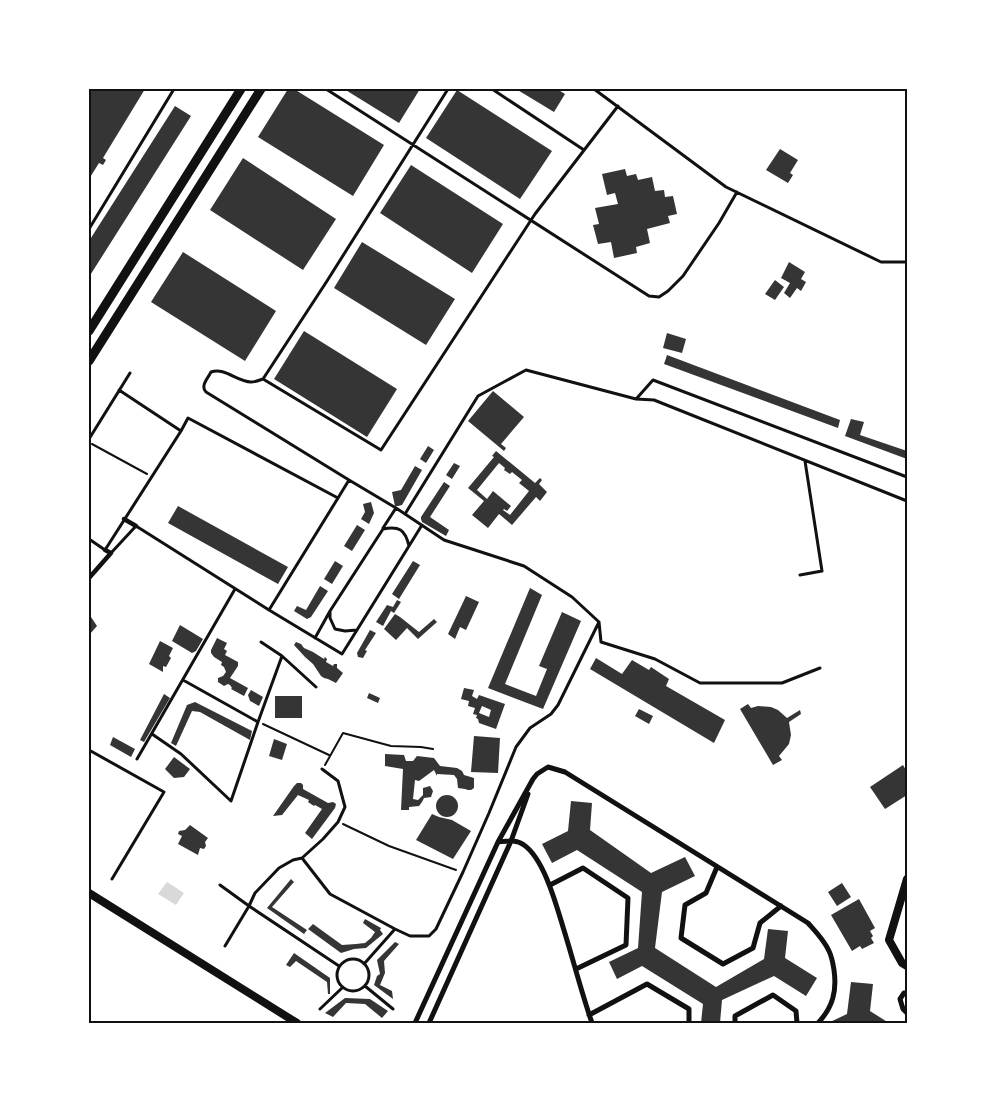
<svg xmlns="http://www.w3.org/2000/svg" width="996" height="1112" font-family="Quicksand,sans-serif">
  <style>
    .water { fill: #d9d9d9 }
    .building { fill: #353535; fill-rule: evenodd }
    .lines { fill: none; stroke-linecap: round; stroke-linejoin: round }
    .path { stroke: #111; stroke-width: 2 }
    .service { stroke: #111; stroke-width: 3 }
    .pedestrian { stroke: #111; stroke-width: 4.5 }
    .minor { stroke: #111; stroke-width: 5 }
    .tertiary { stroke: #111; stroke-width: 8 }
    .secondary { stroke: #111; stroke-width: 9 }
    .neatline { fill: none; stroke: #111; stroke-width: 2 }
  </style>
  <rect width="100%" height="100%" fill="#fff"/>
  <!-- water -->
  <path class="water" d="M167 882 184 893 176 905 158 894Z"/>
  <!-- building -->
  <path class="building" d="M89 89H145L103 158 106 160 103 165 99 163 89 179Z
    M288 89H294L384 145 353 196 258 137Z
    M344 89H420L399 123Z
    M516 89H557L565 94 554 112Z
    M457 90 552 151 520 199 426 138Z
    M175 106 191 116 89 277V241Z
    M780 149 798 160 790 173 793 175 788 183 766 170Z
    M243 158 336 219 303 270 210 210Z
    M411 165 503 224 472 273 380 213Z
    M625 169 627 176 636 174 638 180 652 177 655 191 664 190 665 197 673 196 677 214 668 216 670 223 647 229 650 243 636 247 637 253 614 258 611 242 598 244 593 225 599 224 595 208 618 204 615 193 607 195 602 174Z
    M362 242 455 299 426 345 334 288Z
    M183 252 276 311 245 361 151 302Z
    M789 262 805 272 801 279 806 282 801 291 797 288 790 298 784 293 790 283 781 278Z
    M775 280 784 287 775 300 765 294Z
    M304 331 397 389 367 437 274 379Z
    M667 333 686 339 682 353 663 348Z
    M667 355 840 420 838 428 664 364Z
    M493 391 524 417 501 444 506 448 504 451 468 421Z
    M851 419 864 422 860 435 907 451V459L845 436Z
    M428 446 434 450 426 463 420 459Z
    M496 451 535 483 540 478 542 480 539 484 547 492 540 501 536 497 512 525 499 514 488 528 472 515 484 501 468 488 494 457 492 456ZM499 463 505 468 504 470 510 474 512 472 522 480 519 483 529 491 510 515 503 510 504 509 507 511 511 506 493 491 487 499 477 490Z
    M454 463 460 466 452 479 446 475Z
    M415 466 422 470 402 505 398 506H395L392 492 401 490Z
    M444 482 450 486 430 517 449 530 446 536 422 522 421 519V517Z
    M371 502 374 513 369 524 361 519 365 512 363 504Z
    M178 506 288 567 278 584 168 523Z
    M357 525 365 530 352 551 344 546Z
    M335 561 343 566 332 584 324 579Z
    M413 561 420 565 399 599 392 594Z
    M320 586 328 591 311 617 307 619 294 611 297 606 306 610Z
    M530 588 542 595 505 684 536 696 547 669 539 666 562 612 581 621 543 709 488 688Z
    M466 596 479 602 466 630 460 627 455 639 448 634Z
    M397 600 401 602 394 613 391 611 383 626 376 622 387 605 393 607Z
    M395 614 400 617 419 632 434 619 437 622 418 639 407 628 396 640 384 629Z
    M91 617 97 626 89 635V619Z
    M180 625 203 639 196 651 192 653 172 641Z
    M370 630 376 633 365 650 367 651 363 658 358 657 357 653Z
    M217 638 227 643 224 649 227 651 225 655 238 662V666L230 678 248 688 244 696 231 689 232 688 230 685 228 684 224 686 218 682V678L223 676 226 672 224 667 221 665 222 662 214 657 211 653V650Z
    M160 641 173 648 169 656 171 658 166 667 163 666V672L149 664Z
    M296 642 301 644 304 648 313 652 324 659 325 657 327 659 326 662 333 666 334 664H337V668L343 673 336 683 328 679 324 678 321 676 313 664 305 657 294 645Z
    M596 658 622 674 632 660 649 670 651 667 669 679 666 686 725 720 714 743 590 669Z
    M464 688 474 690 472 696 477 699 479 695 505 704 496 729 479 723 478 719 476 718 477 715 473 714 475 708 468 706 469 701 461 699ZM482 706 491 710 489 717 479 713Z
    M251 690 263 697 259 706 250 701 248 695Z
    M369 693 380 698 378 703 367 698Z
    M164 694 170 698 144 742 140 740Z
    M275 696H302V718H275Z
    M195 702 252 731 250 740 200 712 192 711 176 746 171 743 187 705Z
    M748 704 751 708 758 706 771 707 778 710 787 718 800 710 801 714 789 722 791 735 789 744 779 756 782 760 773 765 740 709Z
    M639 709 653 716 649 724 635 716Z
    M474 736 500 738 498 773 471 772Z
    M113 737 135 749 131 757 110 745Z
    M274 739 287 744 282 760 269 756Z
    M385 754 404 755 406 761H413L417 756 434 758 440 766 457 768 462 771 464 775 474 778V788L471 790H468L465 789 458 788 457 779 454 775 437 774V776L434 770 419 781 415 780 413 799 418 800 423 795V788L430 786 433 791 431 797 424 798 422 802 419 806 409 807V810H401L403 769 385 766Z
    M174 757 190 769 184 777 174 778 165 769Z
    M903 765 907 772V795L885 809 870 787Z
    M297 783H301L303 785V789L328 803 333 802 336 804 335 808 312 839 305 833 322 809 315 805 314 806 308 802 309 800 298 795 282 815 273 816 294 786Z
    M436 806a11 11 0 1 1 22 0a11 11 0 1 1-22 0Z
    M571 801 592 803 590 830 651 873 685 857 695 876 662 892 655 948 716 987 764 959 768 929 788 931 785 958 817 978 806 996 774 976 722 1000 720 1023H701L703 1004 642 966 617 979 609 962 638 948 642 892 577 850 552 863 542 844 568 831Z
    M432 814 439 817 452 820 471 831 453 859 416 840Z
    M190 825 208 838 205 842 206 846 204 849 200 848 198 855 178 844 182 836 178 834 179 831 185 830Z
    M291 879 294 882 272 907 307 930 304 934 267 908Z
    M842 883 851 897 837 906 828 892Z
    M859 899 875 928 870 931 873 936 871 938 874 943 862 949 860 946 852 951 831 915Z
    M365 919 381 928 380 930 383 934 366 948 354 949 341 953 308 929 313 924 342 945 356 944 365 943 371 938 375 932 363 923Z
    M395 942 399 944 384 961 385 973 380 985 392 991 393 999 374 985 377 976 380 974 377 960Z
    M294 953 330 978V994H328L327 982 296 961 290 967 286 965Z
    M851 982 873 984 870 1011 889 1023H828L847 1014Z
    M345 998 370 999 388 1011 382 1018 365 1004 346 1003 333 1017 325 1013Z"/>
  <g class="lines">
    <!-- path -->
    <path class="path" d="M92 444 147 474
      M263 724 329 755
      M325 765 343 733 391 746 421 747 433 749
      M343 824 389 846 456 870"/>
    <!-- service -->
    <path class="service" d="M326 89 649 296 659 297 668 291 683 276 719 223 737 192
      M448 89 327 281 263 379 381 450 535 214 618 106
      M492 89 584 150
      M594 89 726 187 881 262H907
      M89 229 174 89
      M263 379C260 380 255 382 251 382 237 382 225 367 211 372 208 378 200 386 206 392L349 480
      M637 398 653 380 907 477
      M89 439 130 373
      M338 498 349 480 396 508 444 540 524 566 572 597 599 622 601 642 655 659 700 683H782L820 668
      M405 514 478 396 526 370 636 399 654 400 907 501
      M383 528 396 508
      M89 539 105 550 181 431 119 390
      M409 546C405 529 399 526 383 529L330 611V618L335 629 345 631 357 630 422 525
      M111 553 136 526 269 610 338 498 188 418 181 431
      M800 575 822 571 805 461
      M269 610 342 654 357 630
      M315 638 330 611
      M261 642 282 656
      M183 680 258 722 282 656 316 687
      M152 734 181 754 231 801 258 722
      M89 750 164 792 112 879
      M137 759 235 589
      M322 769 338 781 345 807 338 822 323 839 302 858 330 894 395 929 410 936H429L436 929 463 872 489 813 516 747 530 728 551 714 558 705 599 622
      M220 885 249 906 339 966
      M225 946 249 906 255 893 279 868 293 860 302 858
      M337 975a16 16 0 1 1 32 0a16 16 0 1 1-32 0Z
      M364 964 395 929
      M365 986 393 1009
      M320 1009 342 988"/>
    <!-- pedestrian -->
    <path class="pedestrian" d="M124 519 136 526
      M89 578 111 553 105 550"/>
    <!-- minor -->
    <path class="minor" d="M498 842C507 841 516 839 524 845 544 859 556 904 563 927 573 959 581 991 592 1023
      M717 867 706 893 685 905 681 938 723 964 753 948 760 923 781 906
      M550 885 583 868 628 898 626 945 576 969
      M907 993H904L900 999 903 1009 907 1013
      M589 1015 647 984 689 1009V1023
      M415 1023 498 842 533 779 537 774 548 767 565 772 808 923C816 932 824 940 829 951 832 957 833 964 834 970 837 991 833 1007 818 1023
      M429 1023 511 841 528 794
      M735 1023V1016L773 995 796 1011 797 1023"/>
    <!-- tertiary -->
    <path class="tertiary" d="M907 879 889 940 902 963 907 966
      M89 893 297 1023"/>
    <!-- secondary -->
    <path class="secondary" d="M89 331 241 89
      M89 361 261 89"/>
  </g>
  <!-- border -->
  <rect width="996" height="1112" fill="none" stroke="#ffffff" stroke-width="180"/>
  <rect x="90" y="90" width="816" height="932" class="neatline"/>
</svg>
